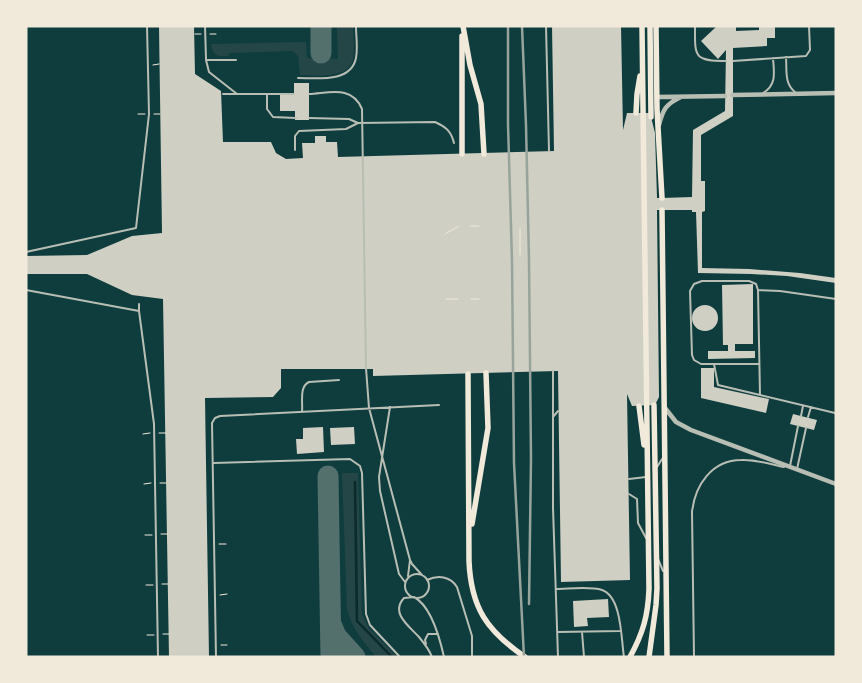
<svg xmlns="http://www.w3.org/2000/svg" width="862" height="683" font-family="'Noto Sans',sans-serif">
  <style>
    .green { fill: #244646 }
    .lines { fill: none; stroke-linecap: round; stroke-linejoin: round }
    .stream { stroke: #0a2a2b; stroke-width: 2.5 }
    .taxiway { stroke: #53706d; stroke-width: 21 }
    .building { fill: #cfcfc3 }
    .path { stroke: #f1e9da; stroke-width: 1 }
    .service { stroke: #b8beb3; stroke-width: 2 }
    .minor { stroke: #b8beb3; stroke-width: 4.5 }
    .secondary { stroke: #f1e9da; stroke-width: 5.5 }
    .rail { stroke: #97a49c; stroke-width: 2.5 }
  </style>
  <rect width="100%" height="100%" fill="#0f3d3e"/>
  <!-- green -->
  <path class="green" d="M337 26H353C353 36 355 49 353 59 348 80 316 75 300 75L298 56 293 51 229 53V56C219 57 212 56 211 44L306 42 307 58 338 59Z
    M342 473H358L362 614 368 627 397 657H376C363 641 352 629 347 609Z"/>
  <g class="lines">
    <!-- stream -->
    <path class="stream" d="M355 482 357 621 392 657"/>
    <!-- taxiway -->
    <path class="taxiway" d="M321 26V53
      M328 476 331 657
      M331 624 336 636 355 657"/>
  </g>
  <!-- building -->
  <path class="building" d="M159 26H194L195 74 221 91 223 142H271L276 153 286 159 303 158 302 143H315V136H326V142H337L338 157 554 151 552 26H621L623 130 627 113H650L655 133 657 198H662L692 197 693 130 725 111 726 50 718 59 701 41 717 26H736V31L759 30V26H775V38H767V46L733 48V116L701 135V181H705V211L702 212V268L749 269 800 273 836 278V283L787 276 751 274 698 273 696 212H692V210H657L659 397 655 405 632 406 627 394 630 580 561 582 558 371 373 376V369H281V388L273 397 205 398 209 657H169L163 299 132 295 87 274H26V256L87 255 132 236 162 233Z
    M294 83H309V120H295V111H280V94H294Z
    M753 284V344H735V351H755V358L708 359V351H728V345H723L722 285Z
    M692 318a13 13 0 1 1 26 0a13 13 0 1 1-26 0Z
    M701 368H714V387L769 399 766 413 701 398Z
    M793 414 817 420 814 430 790 424Z
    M323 427 324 452 297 454 296 439H303V428Z
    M354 427 355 444 331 445 330 428Z
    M608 599 609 617 587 618 588 626 574 627 573 601Z"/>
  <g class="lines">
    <!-- path -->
    <path class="path" d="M195 34H201
      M210 34H216
      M153 65 159 64
      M138 114H145
      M154 114H160
      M470 226H479
      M520 228V255
      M445 234 459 226
      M446 299H458
      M471 299H479
      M159 433H166
      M143 434 150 433
      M160 483H166
      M144 484 151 483
      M161 534H167
      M145 535H152
      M219 544H226
      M162 584H168
      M146 585H153
      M220 595 227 594
      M163 634H169
      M147 635H154
      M221 645H227"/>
    <!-- service -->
    <path class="service" d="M205 26 206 59
      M546 26 549 151
      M695 26C695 56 693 61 726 61
      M786 57C787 69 784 84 795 92
      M236 60H206L209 72 237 94H294
      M733 61 806 56 810 50 809 26
      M298 78C317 78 351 83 356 58 358 48 356 36 356 26
      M763 93C777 85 774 72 773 58
      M223 94H237
      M267 94V109L273 117 296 118
      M309 94C330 93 352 85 362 109L366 368 369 408 410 560
      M309 118 349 119 358 123 435 122C446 127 451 131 454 143
      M295 150V136L299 131 346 129 358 123
      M26 252 136 228 149 114 147 26
      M26 290 139 311 154 424 158 657
      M758 290 756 284 749 281H702L694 284 690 291 692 355 694 360 701 364H759
      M139 304V311
      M714 364 718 385 760 395
      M553 371V508L558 657
      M390 407 379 477 380 491 399 574 405 582
      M302 412C303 401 299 387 309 382L339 380
      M835 413 760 395 758 290 780 291 836 299
      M801 416 803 406
      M553 417 558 411
      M808 417 811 407
      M214 463 350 459 360 466 362 473 366 614 370 625 400 657
      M790 466 798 426
      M657 467 662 459
      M797 469 806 428
      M629 479 646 477
      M629 494 637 499 638 523 646 538
      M658 559 663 571
      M405 586a12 12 0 1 1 24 0a12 12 0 1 1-24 0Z
      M408 576 410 560 412 564 422 575
      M427 580C438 575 450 576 457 587L472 636V657
      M556 589C568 589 590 586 602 590 622 597 621 639 624 657
      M558 632 620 631
      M582 632 584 657
      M426 644 425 640 428 634H437
      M216 657 212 423 215 418 220 416 439 405
      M432 657C429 649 424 643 419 637 409 626 390 613 404 598L414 597C431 606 440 639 444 657
      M694 657 692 512C695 485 712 460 741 460 755 459 770 464 784 467"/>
    <!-- minor -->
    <path class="minor" d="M732 95 836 93
      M657 97 725 96
      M659 125C663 109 666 104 681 97
      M665 408 676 422 691 430 836 484"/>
    <!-- secondary -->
    <path class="secondary" d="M463 26 470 65 481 104 484 154
      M650 26 651 117
      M656 26 657 109 662 198
      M462 36V154
      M636 113 637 94 640 76
      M662 210 667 657
      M468 374 469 561C471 608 487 631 525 657
      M639 406 644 445
      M472 524 488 428 486 373
      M630 657C643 633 648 616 649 589L642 26
      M649 657 656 605 657 588 654 405"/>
    <!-- rail -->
    <path class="rail" d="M508 26V124L512 261 514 463 524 657
      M522 26 526 125 529 261 531 459 529 604"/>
  </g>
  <!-- border -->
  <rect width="862" height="683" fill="none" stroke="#f1e9da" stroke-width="55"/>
</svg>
